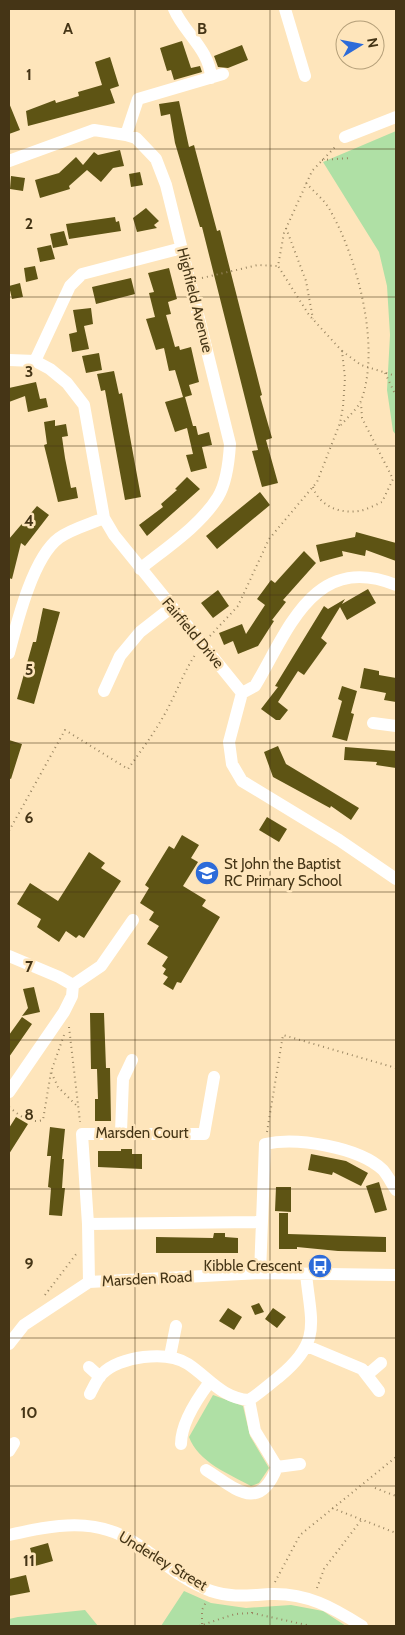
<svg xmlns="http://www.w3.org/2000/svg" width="405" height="1635" font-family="Cabin,sans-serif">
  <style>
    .green { fill: #afe0a5 }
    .building { fill: #5e5414 }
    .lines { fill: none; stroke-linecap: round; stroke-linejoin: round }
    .path { stroke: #9a8662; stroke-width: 2; stroke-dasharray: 1 4; stroke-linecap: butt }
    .minor { stroke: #fff; stroke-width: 12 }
    .grid { fill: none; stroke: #453516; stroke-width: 1; stroke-opacity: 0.55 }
    .labels { text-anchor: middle; stroke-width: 5; stroke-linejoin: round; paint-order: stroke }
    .street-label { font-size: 15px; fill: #453516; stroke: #fee5bb }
    .poi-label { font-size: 15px; fill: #453516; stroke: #fee5bb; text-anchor: start }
    .grid-label { font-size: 16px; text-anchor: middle; font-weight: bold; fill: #453516; stroke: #fee5bb; stroke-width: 5; stroke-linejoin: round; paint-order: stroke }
  </style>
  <rect width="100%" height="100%" fill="#fee5bb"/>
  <!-- green -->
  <path class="green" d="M396 131V435L393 431 387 390 390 335 387 286 379 252 323 162Z
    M213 1395 243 1406 250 1436 269 1468 259 1483 251 1486C229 1474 198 1462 189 1437Z
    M184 1591 211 1603 246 1608 291 1605 323 1611 346 1626H161Z
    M85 1610 98 1626H9V1619L18 1617Z"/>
  <!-- building -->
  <path class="building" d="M182 41 191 68 200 66 202 72 174 80 171 70 167 71 160 48Z
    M242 45 248 60 228 68 218 67 214 56Z
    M110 57 119 86 110 89 115 103 28 126 26 111 55 100 56 103 79 96 78 92 102 85 95 62Z
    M179 101 189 147 194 145 217 231 220 230 262 395 260 396 272 438 266 440 278 483 262 487 252 451 258 450 202 227H200L175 143 170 114 161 116 159 104Z
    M9 103 20 130 9 134Z
    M120 150 124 166 113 168 101 182 87 170 69 186 70 189 40 198 35 180 59 173 76 157 83 165 94 152 98 155Z
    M140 172 143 185 131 187 129 174Z
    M11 176 25 178 23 191 10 189Z
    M146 208 159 221 154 225 157 228 137 232 133 218Z
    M115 217 116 222 119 221 121 231 69 239 66 224Z
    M64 231 68 245 53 248 50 234Z
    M51 245 55 259 40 262 37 248Z
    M35 266 38 279 26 282 24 268Z
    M169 268 177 299 168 302 171 314 166 315 175 347 179 346 180 350 191 347 199 382 189 385 192 395 185 397 193 426H196L198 435 209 432 212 445 202 447 207 468 191 472 186 455 193 454 187 428 175 432 165 402 183 397 175 370 169 371 164 348 156 350 146 319 155 317 149 293 154 292 148 273Z
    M131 278 135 294 96 304 92 287Z
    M20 283 23 297 12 299 9 286Z
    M91 308 93 324 84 326 89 349 72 352 69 334 77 332 73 310Z
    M99 353 102 370 86 373 82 356Z
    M114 371 119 394 122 393 141 497 125 500 105 390 101 391 97 374Z
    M36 382 40 399 46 398 48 407 28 412 25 396 9 402V388Z
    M55 420V426L66 424 68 436 62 437 65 458 71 488 76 487 78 498 58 502 44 445 47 444 44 422Z
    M187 477 200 489 147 536 139 525 163 507 161 504 177 490 175 489Z
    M260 492 270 505 217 549 206 536Z
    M37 506 49 515 25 546 21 543 12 579 9 578V539Z
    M356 532 396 543V561L366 550 365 556 342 551 343 556 320 562 316 545 355 537Z
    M304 551 316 563 283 600 286 602 272 620 274 621 258 646 238 654 233 641 224 645 219 633 242 624 246 634 265 605 257 599 271 580 275 583Z
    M368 589 376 603 347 620 340 607 321 638 327 643 304 675 298 671 278 702 288 710 280 720H276L261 709 278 687 275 686 324 606 328 609 345 599 342 604Z
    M218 590 229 606 213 618 201 603Z
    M43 608 60 612 34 704 17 699 33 642H36Z
    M364 668 379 671V675L396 678V702L384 700 386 693 360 688Z
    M342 686 357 691 351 713 354 714 347 741 332 737 342 701 338 699Z
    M9 740 22 744 11 779 9 778Z
    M278 746 286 764 359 808 351 820 331 806 330 808 273 777 264 752Z
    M345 747 396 751V768L376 765 377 762 344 760Z
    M267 817 287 829 279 842 259 830Z
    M182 835 199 845 191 858 198 862 183 886 206 900 202 906 220 917 181 983 177 982 173 990 163 984 168 977 163 974 166 969 162 966 168 957 147 944 159 926 149 920 154 912 140 903 149 888 145 885 169 846 174 849Z
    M89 852 105 863 101 868 121 881 84 938 79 935 76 938 66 931 59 942 37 927 41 919 17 904 30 883 58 901Z
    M34 987 40 1012 22 1016 28 1008 23 989Z
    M90 1013H104L106 1068H110L111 1121H95V1099H98L97 1069H91Z
    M22 1017 32 1024 9 1057V1035Z
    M16 1117 28 1124 9 1154V1128Z
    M50 1127 65 1129 62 1159H64L62 1188H65L62 1216 49 1215 51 1188 48 1187 51 1156H47Z
    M121 1149H132V1154H142V1169L98 1167V1151H121Z
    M311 1154 346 1161 368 1173 361 1186 333 1172 332 1175 308 1170Z
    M379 1182 387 1210 375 1213 366 1186Z
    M276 1187H291V1212L275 1211Z
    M279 1213H288V1234L386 1237V1252L338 1251 297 1247V1249H279Z
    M214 1233H225V1237L238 1238V1253H156V1237L213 1238Z
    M259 1303 264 1312 255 1315 251 1306Z
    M228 1308 242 1317 234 1330 219 1321Z
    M273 1308 286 1317 277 1328 265 1319Z
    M48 1543 53 1561 35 1566 30 1548Z
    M26 1575 30 1592 9 1596V1579Z"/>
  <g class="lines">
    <!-- path -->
    <path class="path" d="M322 160 350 158
      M306 183C314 192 326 201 331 212 358 260 381 348 361 401 357 409 347 418 341 425
      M286 228 306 281 313 319
      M202 278 258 265 278 266
      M342 351 361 365 396 376
      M385 373 396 396
      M313 487C319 506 340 514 359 511 366 510 375 505 382 502L393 479 362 418 361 403
      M210 636 238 606 269 539 317 482 340 423 343 407 345 378 342 351 309 315 278 266 284 233 312 171 337 145
      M9 831 65 730 128 769C140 752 153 735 163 717 175 697 182 675 195 655
      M69 1027 80 1122
      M64 1035 51 1072 58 1087 77 1106
      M9 1107C19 1115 29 1124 43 1120L51 1072
      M267 1132 283 1035 396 1068
      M45 1295 77 1253
      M375 1488 396 1496
      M332 1508 396 1533
      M275 1582 300 1535 396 1457
      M317 1588 324 1569 362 1519
      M252 1613 311 1626
      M202 1624V1610L206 1602
      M199 1626 235 1614 252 1613V1608"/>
    <!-- minor -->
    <path class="minor" d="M174 9C184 33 210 50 211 78
      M285 9 305 76
      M126 135 138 99 223 74
      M345 137 396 117
      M9 161 94 130 126 135 136 138 156 159 166 185 230 444C229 461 227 482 218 497 200 526 166 548 140 569
      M9 360 35 361 50 369 67 383 84 405 104 518 114 535 242 693
      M35 361 70 286 82 274 182 248
      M9 653C17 622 33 557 59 538 71 529 90 524 104 518
      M104 691 120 656 140 632 172 607
      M242 693 229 742 232 764 242 781 339 840 396 879
      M242 693 255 686C289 629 314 552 396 585
      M373 723 396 726
      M9 956 59 977 73 985
      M73 985 101 966 133 920
      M9 1092 64 1012 72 996 73 985
      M121 1132 123 1079 132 1060
      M88 1224 262 1222
      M260 1273 265 1144C297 1137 359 1147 383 1170 388 1176 392 1184 396 1190
      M89 1282 88 1224 82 1134H204L214 1077
      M9 1344 24 1325 89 1282 260 1273 396 1275
      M307 1346 362 1369 379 1391
      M170 1356 176 1326
      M89 1367 100 1377
      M367 1375 381 1363
      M90 1394C93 1388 97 1379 102 1374 119 1356 167 1350 188 1364 209 1378 222 1398 249 1400 260 1393 270 1384 280 1376 322 1341 311 1323 306 1274
      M181 1444C181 1423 197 1399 209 1383
      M9 1451 14 1443
      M277 1467 300 1464
      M206 1470C235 1488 259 1514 277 1467L255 1431 249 1400
      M9 1535C54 1525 96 1516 137 1544 161 1560 183 1581 211 1591 231 1598 250 1595 271 1594 307 1593 332 1607 362 1626"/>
  </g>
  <!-- grid -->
  <path class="grid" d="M135 9V1626M270 9V1626M9 149H396M9 297H396M9 446H396M9 595H396M9 743H396M9 892H396M9 1040H396M9 1189H396M9 1338H396M9 1486H396"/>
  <!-- icons -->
  <defs>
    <g id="school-disc" transform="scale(1.25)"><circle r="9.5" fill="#2d6bd9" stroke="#fee5bb"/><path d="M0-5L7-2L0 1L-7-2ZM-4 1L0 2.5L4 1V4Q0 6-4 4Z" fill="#fff"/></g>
    <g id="bus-disc" transform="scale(1.25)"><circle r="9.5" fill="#2d6bd9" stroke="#fee5bb"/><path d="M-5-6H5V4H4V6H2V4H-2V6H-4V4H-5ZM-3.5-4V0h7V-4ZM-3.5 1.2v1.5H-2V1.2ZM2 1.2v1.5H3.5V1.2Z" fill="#fff"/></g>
  </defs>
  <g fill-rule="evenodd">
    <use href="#school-disc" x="207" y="873"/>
    <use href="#bus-disc" x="320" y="1266"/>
  </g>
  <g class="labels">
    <!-- street labels -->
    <g class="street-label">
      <text transform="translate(195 300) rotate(76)" y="5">Highfield Avenue</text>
      <text transform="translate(193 633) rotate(50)" y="5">Fairfield Drive</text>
      <text x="142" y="1138">Marsden Court</text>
      <text transform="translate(147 1279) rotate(-3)" y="5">Marsden Road</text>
      <text transform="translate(163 1561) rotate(31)" y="5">Underley Street</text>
    </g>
    <!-- poi labels -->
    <g class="poi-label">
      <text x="224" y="869">St John the Baptist<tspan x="224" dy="17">RC Primary School</tspan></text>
      <text x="302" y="1271" text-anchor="end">Kibble Crescent</text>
    </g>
  </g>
  <g class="grid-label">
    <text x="68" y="34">A</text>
    <text x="202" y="34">B</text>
    <text x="29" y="80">1</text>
    <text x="29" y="229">2</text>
    <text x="29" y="377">3</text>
    <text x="29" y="526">4</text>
    <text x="29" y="675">5</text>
    <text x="29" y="823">6</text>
    <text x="29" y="972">7</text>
    <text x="29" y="1120">8</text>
    <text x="29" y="1269">9</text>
    <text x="29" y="1418">10</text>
    <text x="29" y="1566">11</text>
  </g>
  <!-- border -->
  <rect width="405" height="1635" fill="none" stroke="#453516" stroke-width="20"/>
  <!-- north arrow -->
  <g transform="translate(360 45) rotate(80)"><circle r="24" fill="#fee5bb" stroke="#b49f79"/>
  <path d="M0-4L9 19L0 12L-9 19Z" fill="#2d6bd9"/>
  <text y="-8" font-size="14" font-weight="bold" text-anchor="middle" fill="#453516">N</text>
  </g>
</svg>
